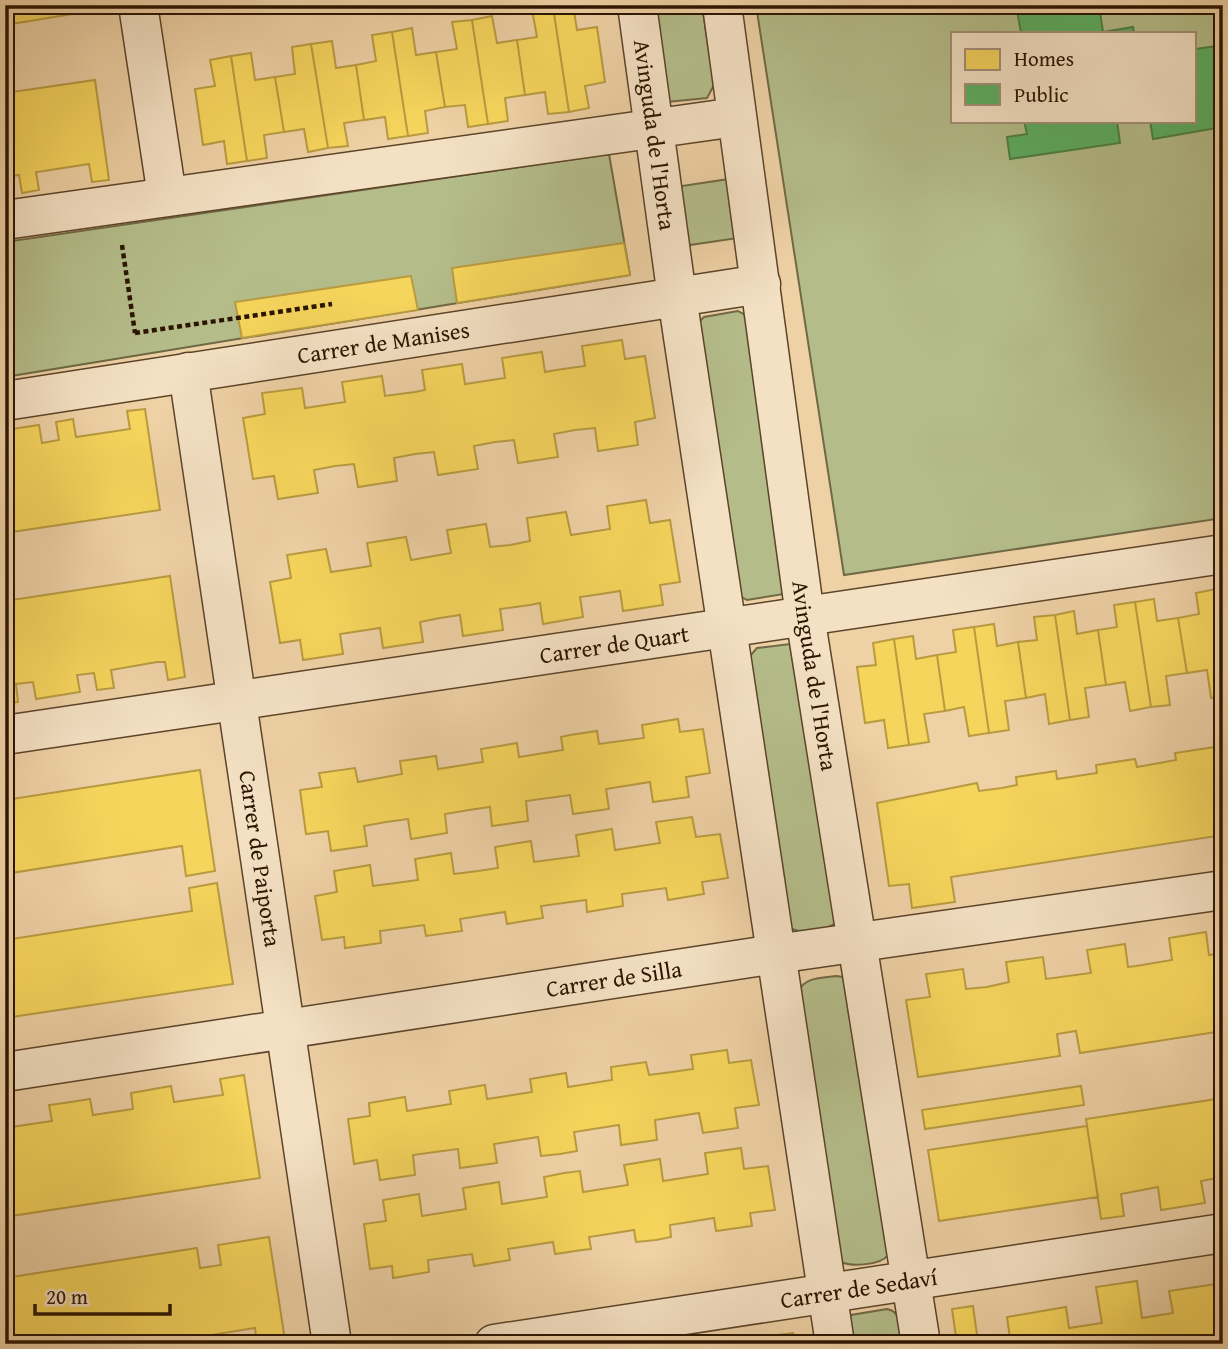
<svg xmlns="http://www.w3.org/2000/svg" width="1228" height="1349" font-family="'Gentium Book Plus',serif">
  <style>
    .green { fill: #b4bd8a; stroke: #706945; stroke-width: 2; fill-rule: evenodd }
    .homes { fill: #f6d55c; stroke: #b99b40; stroke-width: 2 }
    .public { fill: #5aae61; stroke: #4c8044; stroke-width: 2 }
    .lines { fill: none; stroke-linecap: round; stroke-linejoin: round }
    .minor-casing { stroke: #5c4429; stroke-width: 41 }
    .path { stroke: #2b1500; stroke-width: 4.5; stroke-dasharray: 5 3.5; stroke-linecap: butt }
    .minor { stroke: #f4e1c4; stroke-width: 38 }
    .labels { text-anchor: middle; stroke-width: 7; stroke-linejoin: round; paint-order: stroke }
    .street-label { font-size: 23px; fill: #2b1500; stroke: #f4e1c4 }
  </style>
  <rect width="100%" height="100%" fill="#eed1a5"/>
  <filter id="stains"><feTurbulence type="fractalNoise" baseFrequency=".00286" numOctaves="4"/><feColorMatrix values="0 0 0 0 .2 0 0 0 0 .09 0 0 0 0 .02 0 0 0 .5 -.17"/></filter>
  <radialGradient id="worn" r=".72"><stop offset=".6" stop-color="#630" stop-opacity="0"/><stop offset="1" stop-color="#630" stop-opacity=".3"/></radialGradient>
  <!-- green -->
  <path class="green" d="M648 5H702L714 85 707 98 667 102Z
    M756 5H1223V518L844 575ZM953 33H1195V121H953Z
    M609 154 630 275 5 377V242Z
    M729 179 738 238 683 246 675 187Z
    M738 311 747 316 784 594 747 600 740 596 698 323 704 317Z
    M790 644 836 923C825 930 804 934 792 929L788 921 750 656 757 648Z
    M837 976 843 977 888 1255C881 1265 852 1267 841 1262L798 992C804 977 822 978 837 976Z
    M887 1309C903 1312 902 1330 904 1344H850L848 1320 851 1315Z"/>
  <!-- homes -->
  <path class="homes" d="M5 5H84L85 12 5 25Z
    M573 5 577 30 597 27 605 82 585 86 589 108 569 112 553 7Z
    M553 7 569 112 548 114 545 92 525 95 517 40 537 37 532 10Z
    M492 16 497 43 517 40 525 95 505 98 508 121 488 124 472 20Z
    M472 20 488 124 468 127 465 105 445 107 436 52 457 49 452 22Z
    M412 28 416 55 436 52 445 107 425 111 428 133 408 136 392 32Z
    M392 32 408 136 388 139 385 117 364 120 356 65 376 61 372 35Z
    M332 41 336 68 356 65 364 120 344 123 348 146 328 148 311 44Z
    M311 44 328 148 308 152 304 129 284 132 275 77 295 74 292 47Z
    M251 53 255 80 275 77 284 132 264 135 267 158 247 161 231 56Z
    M231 56 247 161 227 164 224 141 203 145 195 89 215 86 210 60Z
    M95 80 109 180 92 182 89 164 44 171 36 172 39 190 22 193 19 175 5 177V93Z
    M624 243 630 275 457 303 452 268Z
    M411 276 418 310 242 338 235 302Z
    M622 340 625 359 645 356 655 418 635 422 638 445 598 451 595 428 575 430 554 434 558 457 518 463 514 440 495 442 474 446 478 469 438 475 434 452 415 454 394 458 397 481 358 487 354 464 335 466 314 470 318 493 278 499 274 476 253 479 243 418 265 414 262 393 302 388 305 408 345 402 342 382 382 376 385 396 415 392 425 390 422 370 462 364 465 384 505 378 502 358 542 352 545 372 556 370 585 366 582 346Z
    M145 409 160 510 5 533V430L39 425 42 443 59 440 56 422 73 419 76 437 130 429 127 411Z
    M646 500 650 523 670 520 680 582 660 585 663 605 623 611 620 591 601 594 580 597 583 617 543 624 540 603 530 605 500 609 503 630 463 636 460 615 440 618 420 622 423 642 383 648 380 628 340 634 343 654 303 660 300 640 280 643 270 582 291 578 287 555 326 549 331 572 371 566 367 543 406 537 411 560 451 553 447 530 486 524 490 547 510 545 530 541 527 518 566 512 571 535 610 529 607 506Z
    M170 576 185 677 168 680 165 662H157L111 670 114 688 97 690 94 673 77 675 80 692 36 699 33 682 16 684 18 702 5 704V601Z
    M1223 588V637L1216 589Z
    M1216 589 1223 637V696L1211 698 1207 670 1187 673 1178 618 1199 614 1196 593Z
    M1154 599 1157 621 1178 618 1187 673 1166 676 1170 705 1151 707 1135 602Z
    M1135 602 1151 707 1130 711 1125 682 1106 685 1098 630 1117 627 1114 605Z
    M1074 611 1077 634 1098 630 1106 685 1085 688 1089 717 1070 720 1055 615Z
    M1055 615 1070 720 1049 724 1045 694 1026 698 1018 642 1037 640 1034 617Z
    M994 624 997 646 1018 642 1026 698 1005 701 1009 730 989 733 974 627Z
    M974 627 989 733 969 736 964 707 945 711 937 655 956 652 953 630Z
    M913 636 916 659 937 655 945 711 924 714 929 742 909 745 894 639Z
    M894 639 909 745 888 748 884 720 865 723 857 667 876 665 873 643Z
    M678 719 680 732 703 729 710 773 686 777 689 797 653 802 650 782 606 789 609 809 573 814 570 795 526 801 528 821 492 826 490 807 469 810 445 814 447 833 411 839 408 819 386 822 364 826 367 846 331 851 328 831 306 834 300 790 322 787 319 773 355 768 358 782 402 774 400 761 408 760 436 756 438 769 483 762 481 749 517 743 519 757 563 750 561 737 570 735 597 731 599 744 644 738 642 725Z
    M1215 747 1216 754 1223 753V835L951 877 955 902 912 908 909 884 889 886 877 803 977 783 979 791 1002 788 1017 785 1016 777 1056 771 1057 779 1097 773 1096 765 1135 759 1137 767 1176 760 1175 753Z
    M200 770 215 871 186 876 182 846 5 874V800Z
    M692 817 696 837 720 834 728 878 702 882 704 894 668 900 666 888 622 894 623 906 587 912 586 900 541 906 543 918 507 924 505 912 485 915 460 919 462 931 426 936 424 925 380 931 381 943 345 948 344 937 322 940 315 896 337 892 334 871 370 865 373 886 396 883 418 880 415 859 451 853 454 874 478 871 498 868 495 847 531 841 534 862 579 856 576 835 612 829 615 850 660 843 656 822Z
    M217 883 233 984 5 1018V940L192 911 189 888Z
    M1206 932 1209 955 1223 953V1031L1080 1053 1076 1031 1057 1034 1060 1056 918 1077 906 1000 930 997 926 974 963 969 966 989 987 987 1009 982 1006 962 1043 957 1046 979 1091 973 1087 950 1125 944 1128 967 1136 966 1172 960 1169 938Z
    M727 1050 729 1063 751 1060 759 1105 735 1108 738 1128 703 1133 699 1113 655 1120 657 1140 621 1145 619 1125 574 1132 577 1151 560 1154 541 1156 538 1137 494 1144 497 1163 460 1168 458 1149 435 1152 413 1155 415 1175 380 1180 377 1160 354 1164 348 1119 370 1116 369 1103 405 1097 407 1111 451 1104 449 1091 485 1085 487 1099 532 1092 530 1079 566 1073 568 1087 612 1080 611 1067 646 1062 649 1075 672 1072 693 1069 691 1055Z
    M244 1075 260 1178 5 1217V1113L9 1112 11 1127 52 1121 49 1105 71 1102 90 1099 93 1115 133 1109 131 1093 171 1086 174 1102 215 1096 223 1095 220 1079Z
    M1081 1086 1084 1105 925 1129 922 1110Z
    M1223 1098V1177L1201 1181 1205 1203 1161 1210 1158 1187 1121 1194 1124 1216 1101 1219 1086 1119Z
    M1087 1126 1098 1197 939 1221 928 1150Z
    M741 1148 744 1169 768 1166 775 1210 750 1213 752 1226 716 1231 714 1218 670 1225 671 1237 656 1240 636 1242 634 1230 589 1237 591 1249 582 1250 555 1254 553 1242 508 1249 510 1260 474 1266 472 1254 428 1260 429 1272 393 1278 392 1266 370 1269 364 1224 386 1221 383 1200 419 1194 422 1216 466 1209 463 1188 499 1182 502 1204 547 1197 544 1177 564 1173 580 1171 583 1192 628 1185 624 1165 660 1159 663 1181 708 1174 705 1153Z
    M269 1237 285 1340 257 1344 255 1328 211 1335 212 1344H171L170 1341 155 1344H5V1278L197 1248 200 1268 221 1265 218 1245Z
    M1137 1281 1142 1318 1173 1313 1169 1291 1223 1283V1344H957L952 1309 973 1306 978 1342 993 1340 1010 1338 1007 1317 1066 1307 1069 1328 1102 1323 1096 1287Z
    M793 1333 794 1344H769L768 1336Z"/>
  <!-- public -->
  <path class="public" d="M1016 5H1099L1103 32 1133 27 1134 33H1021Z
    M1217 46 1221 74 1217 76 1223 98V127L1153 139 1150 121H1195V49Z
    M1024 121H1117L1120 143 1010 159 1007 137 1027 134Z"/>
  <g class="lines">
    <!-- minor casing -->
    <g class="minor-casing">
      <g id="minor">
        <path d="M138 5 167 196"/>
        <path id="s1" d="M637 5 677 297 835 1344"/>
        <path id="s2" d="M722 5 805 616 921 1344"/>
        <path d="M5 220 736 117"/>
        <path id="s3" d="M188 372 332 1344"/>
        <path id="s4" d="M5 401 761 284"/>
        <path id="s5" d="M5 735 1223 554"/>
        <path id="s6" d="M5 1072 776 954 1223 890"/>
        <path id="s7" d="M494 1344 1223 1233"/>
      </g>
    </g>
    <!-- path -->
    <path class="path" d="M122 245 135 333
      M135 333 332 304"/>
    <!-- minor -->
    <use href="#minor" class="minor"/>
  </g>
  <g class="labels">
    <!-- street labels -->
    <g class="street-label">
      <text dy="8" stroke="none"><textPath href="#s1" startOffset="131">Avinguda de l'Horta</textPath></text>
      <text dy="8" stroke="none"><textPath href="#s4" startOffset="383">Carrer de Manises</textPath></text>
      <text dy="8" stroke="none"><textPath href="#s5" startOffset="616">Carrer de Quart</textPath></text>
      <text dy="8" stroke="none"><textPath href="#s2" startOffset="677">Avinguda de l'Horta</textPath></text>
      <text dy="8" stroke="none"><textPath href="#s3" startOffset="492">Carrer de Paiporta</textPath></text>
      <text dy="8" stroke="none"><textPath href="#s6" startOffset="616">Carrer de Silla</textPath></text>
      <text dy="8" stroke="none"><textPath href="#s7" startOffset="369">Carrer de Sedaví</textPath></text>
    </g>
  </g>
  <!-- margin -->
  <rect width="1228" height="1349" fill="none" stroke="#eed1a5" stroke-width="28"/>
  <rect x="7" y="7" width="1214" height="1335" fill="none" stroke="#2b1500" stroke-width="3.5"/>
  <rect x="14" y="14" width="1200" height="1321" fill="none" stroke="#2b1500" stroke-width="2"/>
  <!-- legend -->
  <rect x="951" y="32" width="245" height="91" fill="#f4e1c4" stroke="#a48f76" stroke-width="2"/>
  <rect x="965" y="49" width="35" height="21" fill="#f6d55c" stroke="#a48f76" stroke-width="2"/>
  <text x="1014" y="66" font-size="21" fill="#2b1500">Homes</text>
  <rect x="965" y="84" width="35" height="21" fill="#5aae61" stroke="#a48f76" stroke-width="2"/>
  <text x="1014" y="102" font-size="21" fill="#2b1500">Public</text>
  <!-- scale -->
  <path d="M35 1304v10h135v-10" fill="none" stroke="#2b1500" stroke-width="3.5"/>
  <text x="46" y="1304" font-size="21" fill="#2b1500" stroke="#f4e1c4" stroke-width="5" paint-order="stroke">20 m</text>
  <rect width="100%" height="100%" filter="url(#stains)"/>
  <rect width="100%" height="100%" fill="url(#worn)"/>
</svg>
